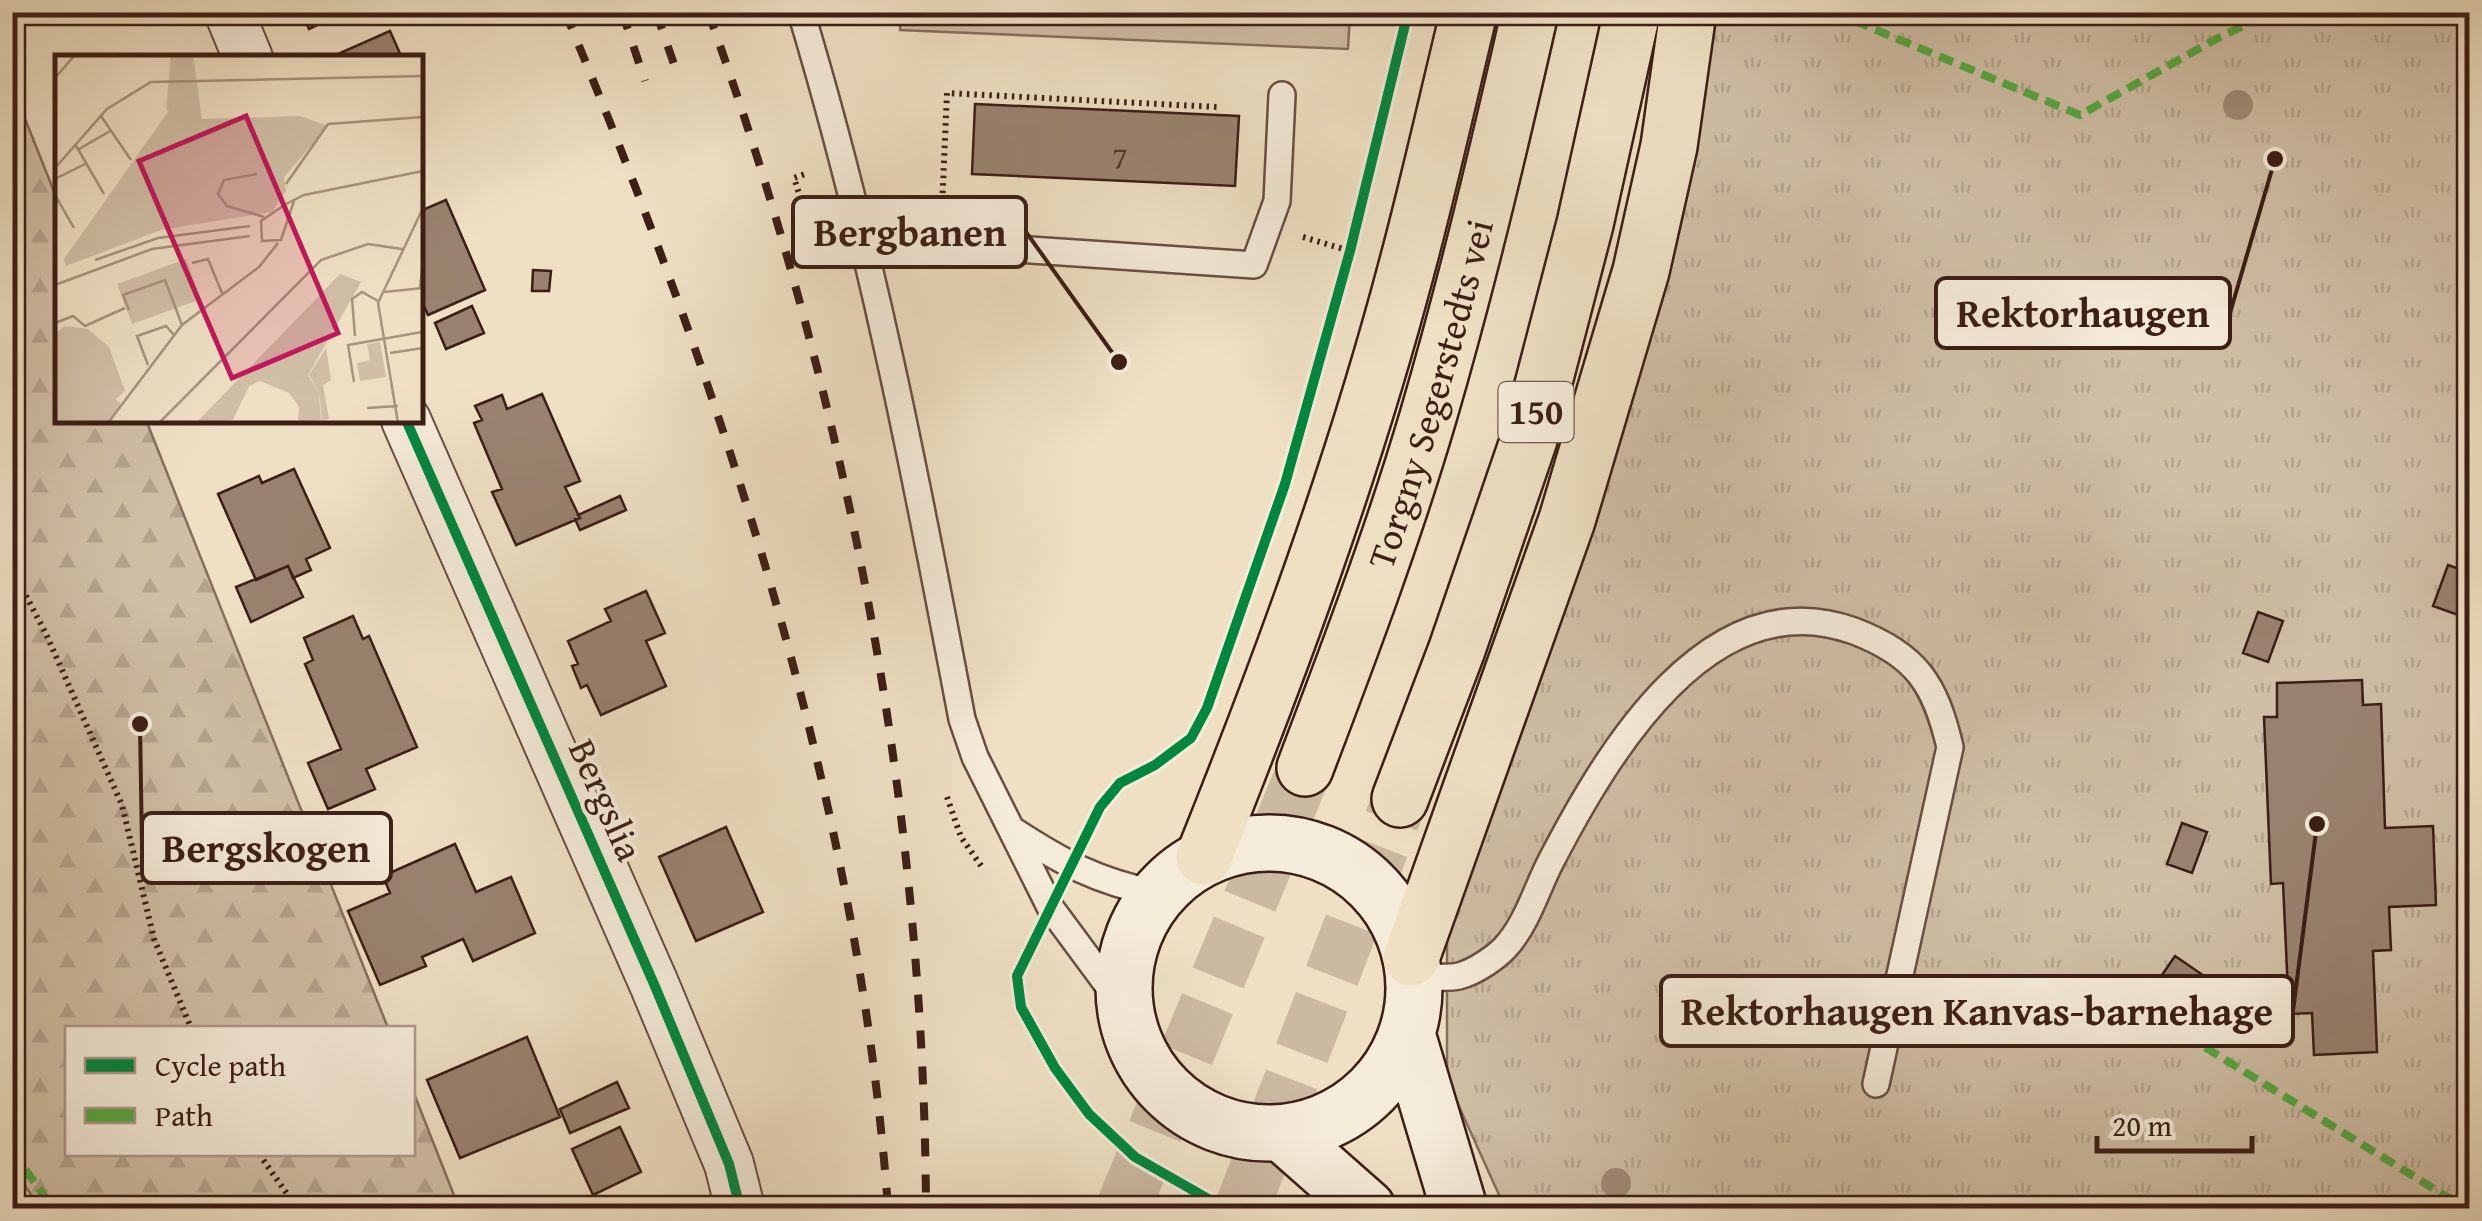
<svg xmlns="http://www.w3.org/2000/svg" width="2482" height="1221" font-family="'Gentium Book Plus',serif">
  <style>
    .grass { fill: #d0bfa6; stroke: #866f5e; stroke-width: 2.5 }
    .forest { fill: url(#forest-firs); stroke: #866f5e; stroke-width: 2.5 }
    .park { fill: url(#park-tufts); stroke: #866f5e; stroke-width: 2.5 }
    .building { fill: #998370; stroke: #3b1f15; stroke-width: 2.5 }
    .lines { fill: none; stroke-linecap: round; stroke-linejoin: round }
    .trunk-tunnel { stroke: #cbb9a1; stroke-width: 55; stroke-dasharray: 55 28; stroke-linecap: butt }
    .service-casing { stroke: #684f41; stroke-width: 30 }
    .minor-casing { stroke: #684f41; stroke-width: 52 }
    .secondary-casing { stroke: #3b1f15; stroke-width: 60 }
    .trunk-casing { stroke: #3b1f15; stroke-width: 60 }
    .path { stroke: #3b1f15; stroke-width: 6; stroke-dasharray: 2.5 5; stroke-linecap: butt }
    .service { stroke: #f5ebd9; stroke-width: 25 }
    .minor { stroke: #f5ebd9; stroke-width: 48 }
    .secondary { stroke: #f5ebd9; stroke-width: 55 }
    .trunk { stroke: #efe0c4; stroke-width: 55 }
    .rail { stroke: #3b1f15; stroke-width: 8; stroke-dasharray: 18 18; stroke-linecap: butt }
    .quiet { stroke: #55aa42; stroke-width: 8; stroke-dasharray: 15 8; stroke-linecap: butt }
    .cycleway-casing { stroke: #f5ebd9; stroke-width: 16 }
    .cycleway { stroke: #00873e; stroke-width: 10 }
    .tree { fill: #a08c78 }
    .labels { text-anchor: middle; stroke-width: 8; stroke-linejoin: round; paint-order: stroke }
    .number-label { font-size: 32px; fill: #52382c }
    .shield { fill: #f5ebd9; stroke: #735c50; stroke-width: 2.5 }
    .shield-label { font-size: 35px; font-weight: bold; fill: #3b1f15 }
    .street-label { font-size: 38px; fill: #3b1f15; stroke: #f5ebd9 }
    .inset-road { fill: none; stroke: #a7937e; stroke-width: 2.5 }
    .view { fill: #c2185b; fill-opacity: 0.15; stroke: #c2185b; stroke-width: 5 }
    .inset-edge { fill: none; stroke: #3b1f15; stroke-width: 5 }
    .leader { fill: none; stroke: #3b1f15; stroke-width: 4 }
    .callout-dot { fill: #3b1f15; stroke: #f5ebd9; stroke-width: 4 }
    .callout { fill: #f5ebd9; stroke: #3b1f15; stroke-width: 4 }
    .callout-label { font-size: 40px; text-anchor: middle; font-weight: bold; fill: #3b1f15 }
  </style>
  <defs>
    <pattern id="forest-firs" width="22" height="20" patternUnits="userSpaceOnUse" patternTransform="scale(2.5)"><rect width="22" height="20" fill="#d0bfa6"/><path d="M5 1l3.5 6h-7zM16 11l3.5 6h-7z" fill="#b4a48e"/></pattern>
    <pattern id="park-tufts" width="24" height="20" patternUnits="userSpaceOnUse" patternTransform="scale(2.5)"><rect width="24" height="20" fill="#d0bfa6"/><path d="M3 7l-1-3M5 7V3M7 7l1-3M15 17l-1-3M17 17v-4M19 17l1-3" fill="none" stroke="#b4a48e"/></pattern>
  </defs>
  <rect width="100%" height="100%" fill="#efe0c4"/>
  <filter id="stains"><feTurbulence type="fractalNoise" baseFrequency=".002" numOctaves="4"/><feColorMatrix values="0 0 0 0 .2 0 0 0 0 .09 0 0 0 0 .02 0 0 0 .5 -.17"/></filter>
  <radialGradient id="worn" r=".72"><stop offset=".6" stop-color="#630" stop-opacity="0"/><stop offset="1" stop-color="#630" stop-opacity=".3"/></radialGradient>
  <!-- grass -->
  <path class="grass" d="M901 12H1350V13L1348 49 900 30Z"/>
  <!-- forest -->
  <path class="forest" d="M12 86 57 199 58 420H146L388 1028H68V1154H412L413 1091 459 1208H40L13 1168Z"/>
  <!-- park -->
  <path class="park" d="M1711 13H2469L2470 1192 2463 1208H1505L1447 1080V903Z"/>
  <!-- building -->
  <path class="building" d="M302 12H345L309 29Z
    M390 31 402 58H329Z
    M975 104 1239 116 1235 186 972 174Z
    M446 200 485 290 428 315 420 297V211Z
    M533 270 551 271 549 291H532Z
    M472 306 484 333 446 349 435 323Z
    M542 394 580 481 565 487 580 518 516 545 492 492 502 489 474 423 482 420 475 406 502 395 507 409Z
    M294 469 330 548 306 559 311 570 293 578 288 566 256 580 218 494 259 476 262 483Z
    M620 496 626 510 580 530 575 519 580 518 578 515Z
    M2448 565 2470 573V585L2458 615 2433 606Z
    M288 566 303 597 251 622 236 587Z
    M646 591 665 633 646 641 666 686 601 715 587 685 581 688 572 666 578 664 568 641 611 621 605 609Z
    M2258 612 2283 621 2268 662 2243 653Z
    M353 616 363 639 369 636 417 747 366 769 375 789 328 809 308 763 341 749 305 664 313 660 304 638Z
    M2362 680 2363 705 2381 704 2385 828 2433 826 2436 905 2389 907 2391 950 2373 951 2377 1052 2314 1055 2312 1013 2289 1014 2283 883 2271 884 2264 717H2277V683Z
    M2182 823 2207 832 2192 873 2167 864Z
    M726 827 763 912 696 941 659 857Z
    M455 844 476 892 511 877 535 933 473 961 463 939 422 957 426 966 380 985 348 911 390 893 383 876Z
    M2175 956 2210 980 2195 1001 2160 978Z
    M527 1037 560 1117 460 1158 427 1080Z
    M617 1082 629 1108 570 1133 560 1109Z
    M620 1127 641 1172 593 1195 572 1149Z"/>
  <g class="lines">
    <!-- trunk-tunnel -->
    <path class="trunk-tunnel" d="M1123 1208 1305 768
      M1242 1208 1400 799"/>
    <!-- service casing -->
    <g class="service-casing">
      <path id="service" d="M801 12C871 244 917 481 962 719L975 757 1050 907 1124 1007
        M865 255 940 244 1254 265 1277 201 1282 95
        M1011 829C1063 863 1096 881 1158 894
        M1414 977C1428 976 1446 979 1459 976 1475 972 1499 956 1509 943 1528 920 1537 888 1551 861 1606 755 1709 578 1854 631 1917 655 1935 684 1950 747L1876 1084"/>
    </g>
    <!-- minor casing -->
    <g class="minor-casing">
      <path id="minor" d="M229 12 248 58
        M406 420 654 984 729 1164 740 1208"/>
    </g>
    <!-- secondary casing -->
    <g class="secondary-casing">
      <path id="secondary" d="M1124 988a145 145 0 1 1 290 0a145 145 0 1 1-290 0Z
        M1407 1034 1459 1208
        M1282 1133 1367 1208"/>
    </g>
    <!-- trunk casing -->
    <g class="trunk-casing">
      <g id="trunk">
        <path id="s1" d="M1305 768C1349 652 1393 536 1428 417 1467 284 1499 148 1530 12"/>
        <path d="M1400 799 1457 649 1529 439 1585 224 1632 12"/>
        <path d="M1204 857C1281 665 1353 470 1406 270 1429 185 1448 98 1469 12"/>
        <path d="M1411 958 1567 520 1641 271 1669 146 1688 12"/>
      </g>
    </g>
    <!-- path -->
    <path class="path" d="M803 206 794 178 805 174
      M942 208 947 93 1217 107
      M1303 237 1350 251
      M12 569 46 634 122 805 154 939 191 1028
      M947 797 961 837 984 870
      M259 1154 297 1208
      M2469 1208H2470"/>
    <!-- service -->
    <use href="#service" class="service"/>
    <!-- minor -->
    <use href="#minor" class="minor"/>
    <!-- secondary -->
    <use href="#secondary" class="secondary"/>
    <!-- trunk -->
    <use href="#trunk" class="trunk"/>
    <!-- rail -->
    <path class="rail" d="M565 12C723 391 858 797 888 1208
      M622 12 645 81
      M656 12 678 76
      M708 12C846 394 924 802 926 1208"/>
    <!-- quiet -->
    <path class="quiet" d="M1833 12 2080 115 2218 38 2272 12
      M2127 999 2465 1208
      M12 1151 53 1208"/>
    <!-- cycleway casing -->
    <g class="cycleway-casing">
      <path id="cycleway" d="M406 420 654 984 729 1164 740 1208
        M1224 1208 1135 1157 1089 1114 1055 1068 1021 1007 1017 976 1100 807 1120 783 1155 765 1191 738 1207 708 1285 484 1350 251 1408 12"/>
    </g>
    <!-- cycleway -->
    <use href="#cycleway" class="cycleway"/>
  </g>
  <!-- trees -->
  <g class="tree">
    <circle cx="2238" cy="105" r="15"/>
    <circle cx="1616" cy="1183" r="15"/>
  </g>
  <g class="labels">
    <!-- number labels -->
    <g class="number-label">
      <text x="1120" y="169">7</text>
    </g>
    <!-- shield labels -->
    <rect class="shield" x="1498.5" y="382" width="75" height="60" rx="8"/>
    <g class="shield-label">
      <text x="1536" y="424">150</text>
    </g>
    <!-- street labels -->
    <g class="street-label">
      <text dy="13" stroke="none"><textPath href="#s1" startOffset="395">Torgny Segerstedts vei</textPath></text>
      <text transform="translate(606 800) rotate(66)" y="13">Bergslia</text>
    </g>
  </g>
  <!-- overview -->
  <g transform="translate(55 55)">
    <rect width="368" height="368" fill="#efe0c4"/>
    <path d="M116 0H138L147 64 111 55ZM131 204 146 244 77 269 62 229ZM10 271 33 274 54 292 70 336 61 344 66 349 56 367 0 368V279ZM325 287 331 322 305 326 302 308 315 305 312 289ZM271 293 276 325 268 330 274 364 267 365 264 337 254 320Z" fill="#d0bfa6"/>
    <path d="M285 219 306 227 253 320 264 338 266 365 243 367 244 352 234 338 205 326 194 331 178 365 141 368Z" fill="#d0bfa6"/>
    <path d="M120 47 147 64 245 61 273 71 229 122 231 136 217 157 106 175 11 211 9 204Z" fill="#d0bfa6"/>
    <path class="inset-road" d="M0 23 20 0M46 61 76 105M20 89 49 139M24 94 57 75M0 113 52 54 96 27 368 21M202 119 169 125 163 139 172 151 209 162M0 124 32 108M231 129 273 69 368 62M0 140 19 173M239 146 226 185 207 186 206 166 231 149 249 140 368 116M40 205 103 183 195 171M137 208 153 204 167 238M0 230 97 194 195 181M365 233 368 203M329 237 368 233M74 255 68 240 110 225 127 270M0 268 18 261 30 271 70 253M300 281 297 244 307 237 323 246M335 298 368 293M93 310 82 281 111 271 119 280M299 327 293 290 367 277M312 353 343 351M53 368 127 270 204 212 223 188M104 368 266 205 313 189 347 194M343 368 323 248 368 153"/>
    <path class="view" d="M191 61 283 278 177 323 84 106Z"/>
    <rect width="368" height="368" class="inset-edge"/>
  </g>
  <!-- callouts -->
  <path class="leader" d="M1119 362L1026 232M2275 159L2230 313M140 724L142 848M2317 824L2293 1011"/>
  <g class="callout-dot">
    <circle cx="1119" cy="362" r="10"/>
    <circle cx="2275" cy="159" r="10"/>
    <circle cx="140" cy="724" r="10"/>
    <circle cx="2317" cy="824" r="10"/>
  </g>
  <g class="callout">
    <rect x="793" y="197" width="233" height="70" rx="10"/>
    <rect x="1936" y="278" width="294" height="70" rx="10"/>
    <rect x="142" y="813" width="249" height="70" rx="10"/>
    <rect x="1661" y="976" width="632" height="70" rx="10"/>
  </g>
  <g class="callout-label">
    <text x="910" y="246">Bergbanen</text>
    <text x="2083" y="327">Rektorhaugen</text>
    <text x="266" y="862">Bergskogen</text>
    <text x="1977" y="1025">Rektorhaugen Kanvas-barnehage</text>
  </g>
  <!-- margin -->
  <rect width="2482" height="1221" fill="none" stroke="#efe0c4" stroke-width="50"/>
  <rect x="15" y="15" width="2452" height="1191" fill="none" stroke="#3b1f15" stroke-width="5"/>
  <rect x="25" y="25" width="2432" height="1171" fill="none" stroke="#3b1f15" stroke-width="2.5"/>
  <!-- legend -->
  <rect x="65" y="1026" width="350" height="130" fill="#f5ebd9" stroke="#ab998b" stroke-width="2.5"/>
  <rect x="85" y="1058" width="50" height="15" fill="#00873e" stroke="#ab998b" stroke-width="2.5"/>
  <text x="155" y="1076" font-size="30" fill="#3b1f15">Cycle path</text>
  <rect x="85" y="1108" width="50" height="15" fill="#55aa42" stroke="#ab998b" stroke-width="2.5"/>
  <text x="155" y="1126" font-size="30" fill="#3b1f15">Path</text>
  <!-- scale -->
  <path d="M2097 1136v15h155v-15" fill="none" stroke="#3b1f15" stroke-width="5"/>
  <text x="2112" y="1136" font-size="30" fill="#3b1f15" stroke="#f5ebd9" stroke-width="8" paint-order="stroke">20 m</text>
  <rect width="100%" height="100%" filter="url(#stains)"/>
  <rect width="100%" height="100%" fill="url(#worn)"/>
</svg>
